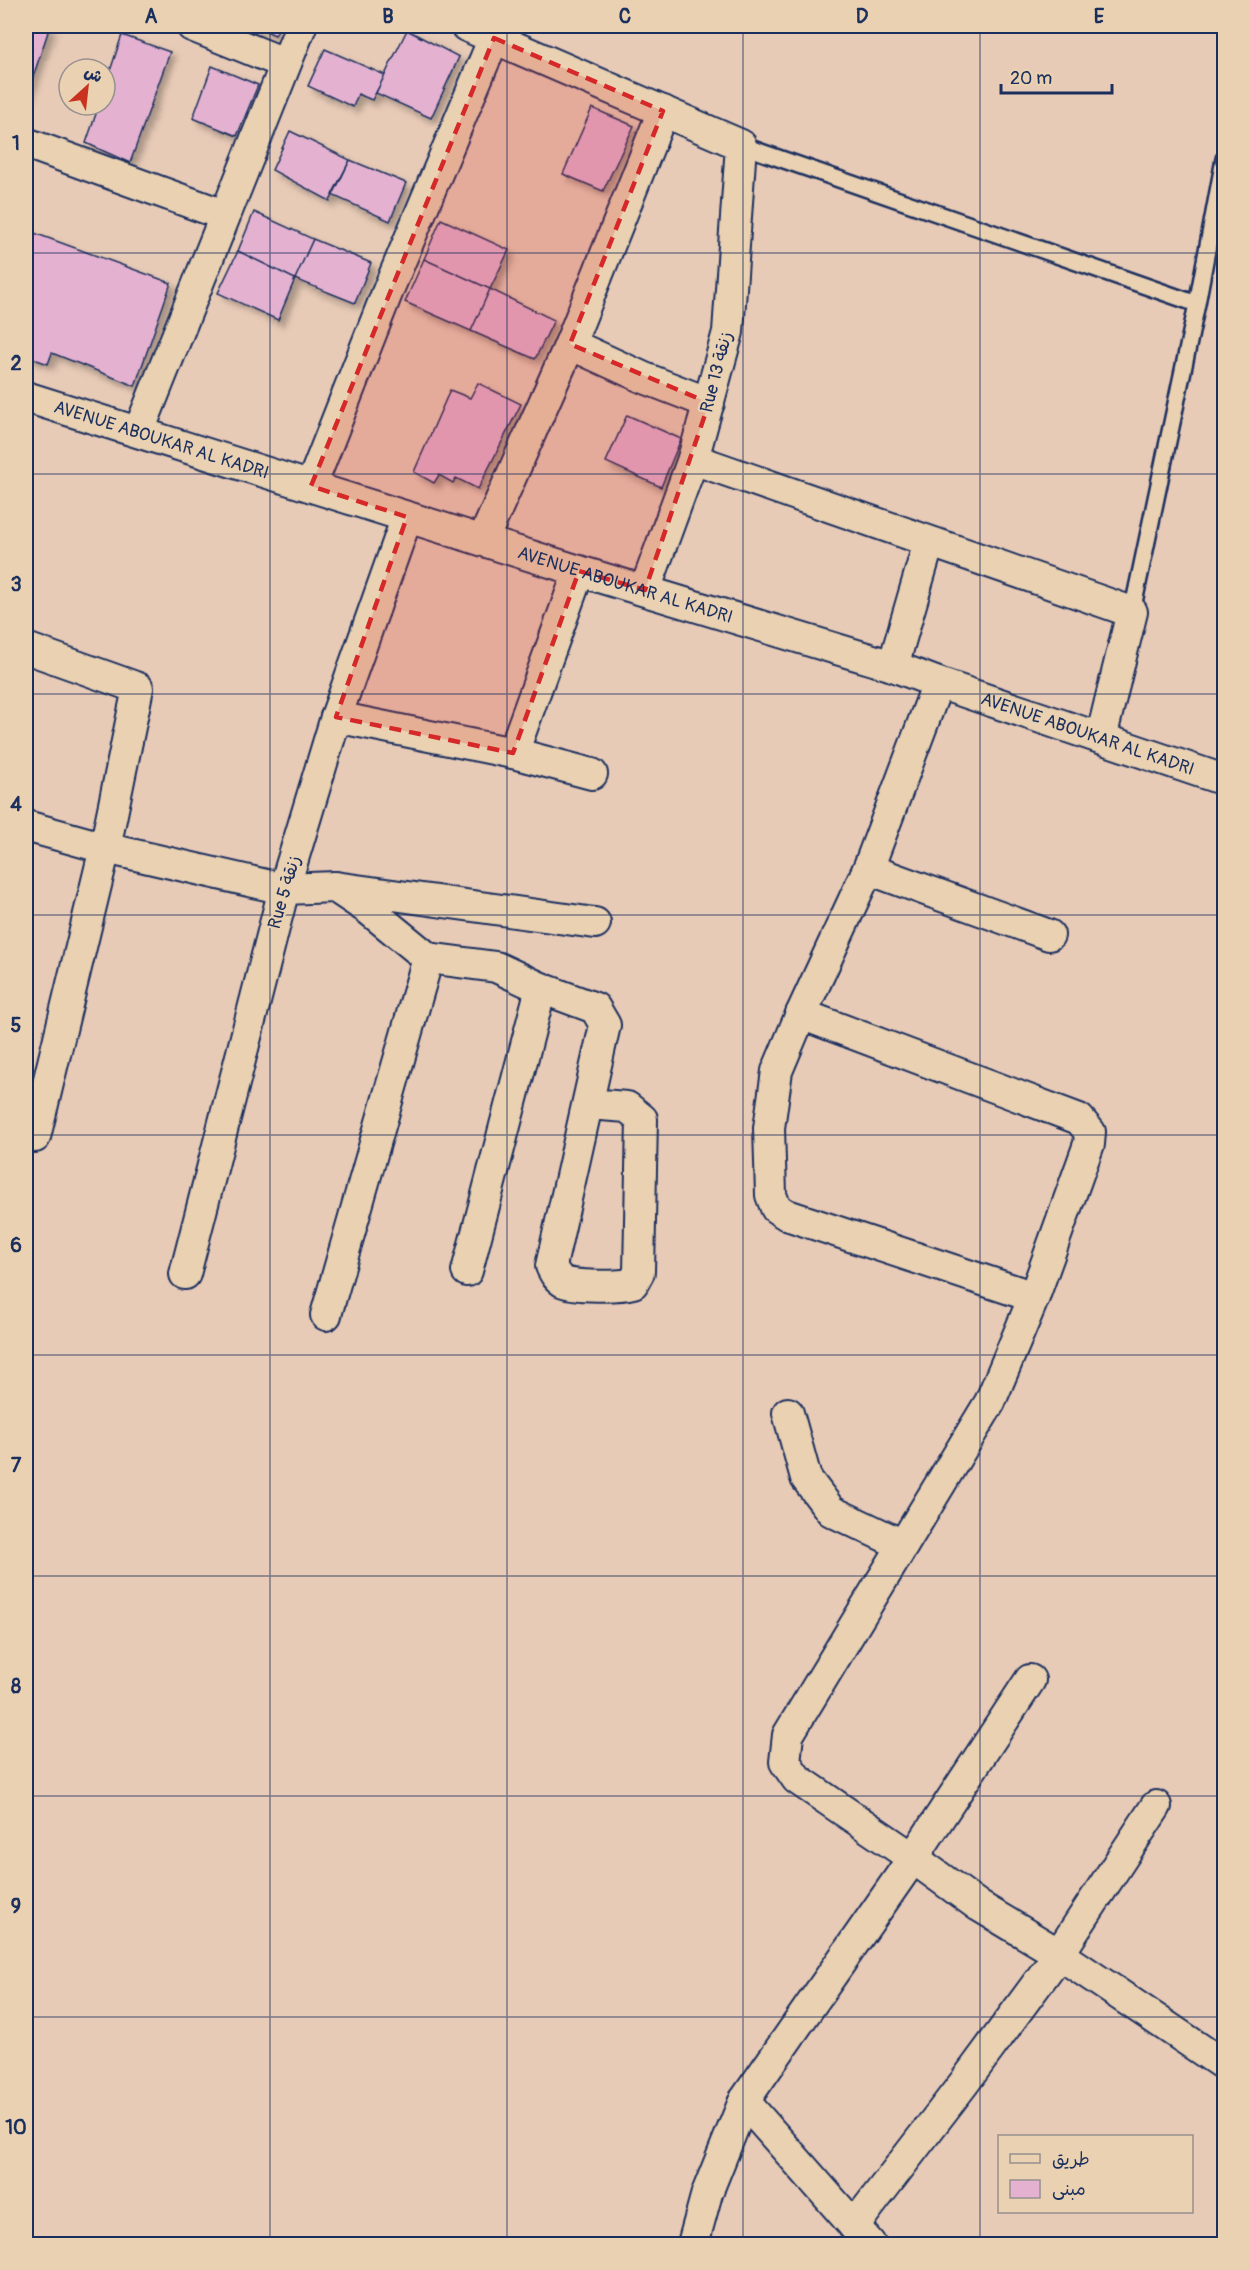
<svg xmlns="http://www.w3.org/2000/svg" width="1250" height="2270" font-family="Pangolin,'Playpen Sans Arabic',sans-serif">
  <style>
    .building { fill: #e4b2d0; stroke: #1b2f5e; stroke-width: 1.5; filter: url(#shadow) }
    .lines { fill: none; stroke-linecap: round; stroke-linejoin: round }
    .service-casing { stroke: #1b2f5e; stroke-width: 20 }
    .minor-casing { stroke: #1b2f5e; stroke-width: 34 }
    .service { stroke: #e9d1b1; stroke-width: 15 }
    .minor { stroke: #e9d1b1; stroke-width: 30 }
    .marked { fill: #d62828; fill-opacity: 0.2; stroke: #d62828; stroke-width: 4.5; stroke-dasharray: 12 8; stroke-linejoin: round }
    .grid { fill: none; stroke: #1b2f5e; stroke-width: 1.5; stroke-opacity: 0.55 }
    .labels { text-anchor: middle; stroke-width: 4.5; stroke-linejoin: round; paint-order: stroke }
    .street-label { font-size: 18px; fill: #1b2f5e; stroke: #e9d1b1 }
    .neatline { fill: none; stroke: #1b2f5e; stroke-width: 2 }
    .grid-label { font-size: 20px; text-anchor: middle; font-weight: bold; fill: #1b2f5e }
  </style>
  <defs>
    <filter id="shadow"><feDropShadow dx="5.5" dy="5.5" stdDeviation="3" flood-color="#0004"/></filter>
  </defs>
  <rect width="100%" height="100%" fill="#e8cbb7"/>
  <filter id="ink" filterUnits="userSpaceOnUse"><feTurbulence type="fractalNoise" baseFrequency=".0167" numOctaves="2"/><feDisplacementMap in="SourceGraphic" scale="12" xChannelSelector="R" yChannelSelector="G"/><feConvolveMatrix kernelMatrix="1 2 1 2 8 2 1 2 1" color-interpolation-filters="sRGB"/></filter>
  <g filter="url(#ink)">
    <!-- building -->
    <path class="building" d="M26 26H50L26 98Z
      M235 26H280L275 35 257 27 255 32Z
      M407 30 459 57 431 118 376 93Z
      M122 35 170 52 130 163 86 143 99 105H105V86Z
      M325 49 385 75 372 100 358 94 353 107 308 86Z
      M212 66 258 85 237 136 193 118Z
      M592 108 634 126 603 191 563 174Z
      M290 131 350 160 330 201 272 170Z
      M350 160 406 183 390 221 332 195Z
      M254 212 313 239 295 279 238 251Z
      M441 219 509 250 490 289 424 259Z
      M26 230 171 283 135 386 52 353 48 364 26 356Z
      M313 239 371 263 355 303 295 279Z
      M238 251 295 279 278 320 218 293Z
      M424 259 490 289 471 331 405 302Z
      M490 289 554 320 535 359 471 331Z
      M478 383 521 404 478 489 456 478 453 483 439 475 434 483 414 472 450 390 470 398Z
      M627 415 681 439 661 487 606 462Z"/>
    <g class="lines">
      <!-- service casing -->
      <g class="service-casing">
        <path id="service" d="M741 145 1197 304
          M1132 612 1197 304 1224 159"/>
      </g>
      <!-- minor casing -->
      <g class="minor-casing">
        <g id="minor">
          <path d="M192 26 284 63"/>
          <path d="M466 26 741 145 728 332 693 459 645 590"/>
          <path d="M26 143 224 215"/>
          <path d="M570 344 642 377 709 403"/>
          <path id="s1" d="M26 397 579 571 893 666 938 683 1224 780"/>
          <path d="M139 431 301 26"/>
          <path d="M693 459 1132 612 1101 738"/>
          <path d="M311 486 389 288 494 38"/>
          <path d="M483 540 570 344 663 111"/>
          <path d="M26 648 138 688 105 848 35 1137"/>
          <path d="M893 666 929 542"/>
          <path d="M938 683 868 869 801 1014 777 1071 769 1128 771 1195 776 1208 787 1215 1034 1297"/>
          <path d="M336 717 513 753 592 774"/>
          <path d="M513 753 579 571"/>
          <path d="M26 826 105 848 284 889 335 887 595 923"/>
          <path d="M868 869 1049 935"/>
          <path d="M335 887 368 909 428 958 496 967 541 988 595 1008 605 1025 551 1266C554 1272 556 1277 562 1281 573 1287 620 1287 633 1283L639 1272 642 1119 627 1107 588 1104"/>
          <path d="M801 1014 1079 1119 1090 1132 1089 1144 1034 1297 990 1402 788 1735 785 1762 797 1779 913 1858 979 1906 1059 1954 1224 2065"/>
          <path d="M467 1271 541 988"/>
          <path d="M185 1274 284 889 336 717 407 517"/>
          <path d="M326 1315 428 958"/>
          <path d="M788 1413 806 1478 831 1511 903 1545"/>
          <path d="M744 2101 870 2244"/>
          <path d="M854 2226 964 2083 1059 1954 1156 1806"/>
          <path d="M693 2244 707 2193 744 2101 913 1858 1030 1680"/>
        </g>
      </g>
      <!-- service -->
      <use href="#service" class="service"/>
      <!-- minor -->
      <use href="#minor" class="minor"/>
    </g>
  </g>
  <!-- marked area -->
  <path class="marked" d="M494 38 663 111 570 344 709 403 645 590 579 571 513 753 336 717 407 517 311 486Z"/>
  <!-- grid -->
  <path class="grid" d="M270 26V2244M507 26V2244M743 26V2244M980 26V2244M26 253H1224M26 474H1224M26 694H1224M26 915H1224M26 1135H1224M26 1355H1224M26 1576H1224M26 1796H1224M26 2017H1224"/>
  <g class="labels">
    <!-- street labels -->
    <g class="street-label">
      <text transform="translate(716 372) rotate(-76)" y="6">Rue 13 زنقة</text>
      <text dy="6" stroke="none"><textPath href="#s1" startOffset="142">AVENUE ABOUKAR AL KADRI</textPath></text>
      <text dy="6" stroke="none"><textPath href="#s1" startOffset="628">AVENUE ABOUKAR AL KADRI</textPath></text>
      <text dy="6" stroke="none"><textPath href="#s1" startOffset="1114">AVENUE ABOUKAR AL KADRI</textPath></text>
      <text transform="translate(284 892) rotate(-74)" y="6">Rue 5 زنقة</text>
    </g>
  </g>
  <!-- margin -->
  <rect width="1250" height="2270" fill="none" stroke="#e9d1b1" stroke-width="66"/>
  <!-- legend -->
  <rect x="998" y="2135" width="195" height="78" fill="#e9d1b1" stroke="#979090" stroke-width="1.5"/>
  <rect x="1010" y="2154" width="30" height="9" fill="#e9d1b1" stroke="#979090" stroke-width="1.5"/>
  <text x="1052" y="2165" font-size="18" fill="#1b2f5e">طريق</text>
  <rect x="1010" y="2180" width="30" height="18" fill="#e4b2d0" stroke="#979090" stroke-width="1.5"/>
  <text x="1052" y="2195" font-size="18" fill="#1b2f5e">مبنى</text>
  <!-- north arrow -->
  <g transform="translate(87 87) rotate(27)"><circle r="28" fill="#e9d1b1" stroke="#979090" stroke-width="1.5"/>
  <path d="M0-4.5L10 22L0 15L-10 22Z" fill="#c8321e"/>
  <text y="-9" font-size="16" font-weight="bold" text-anchor="middle" fill="#1b2f5e">ش</text>
  </g>
  <!-- scale -->
  <path d="M1001 84v9h111v-9" fill="none" stroke="#1b2f5e" stroke-width="3"/>
  <text x="1010" y="84" font-size="18" fill="#1b2f5e" stroke="#e9d1b1" stroke-width="4.5" paint-order="stroke">20 m</text>
  <rect x="33" y="33" width="1184" height="2204" class="neatline"/>
  <g class="grid-label">
    <text x="151" y="23">A</text>
    <text x="388" y="23">B</text>
    <text x="625" y="23">C</text>
    <text x="862" y="23">D</text>
    <text x="1099" y="23">E</text>
    <text x="16" y="150">1</text>
    <text x="16" y="370">2</text>
    <text x="16" y="591">3</text>
    <text x="16" y="811">4</text>
    <text x="16" y="1032">5</text>
    <text x="16" y="1252">6</text>
    <text x="16" y="1472">7</text>
    <text x="16" y="1693">8</text>
    <text x="16" y="1913">9</text>
    <text x="16" y="2134">10</text>
  </g>
</svg>
